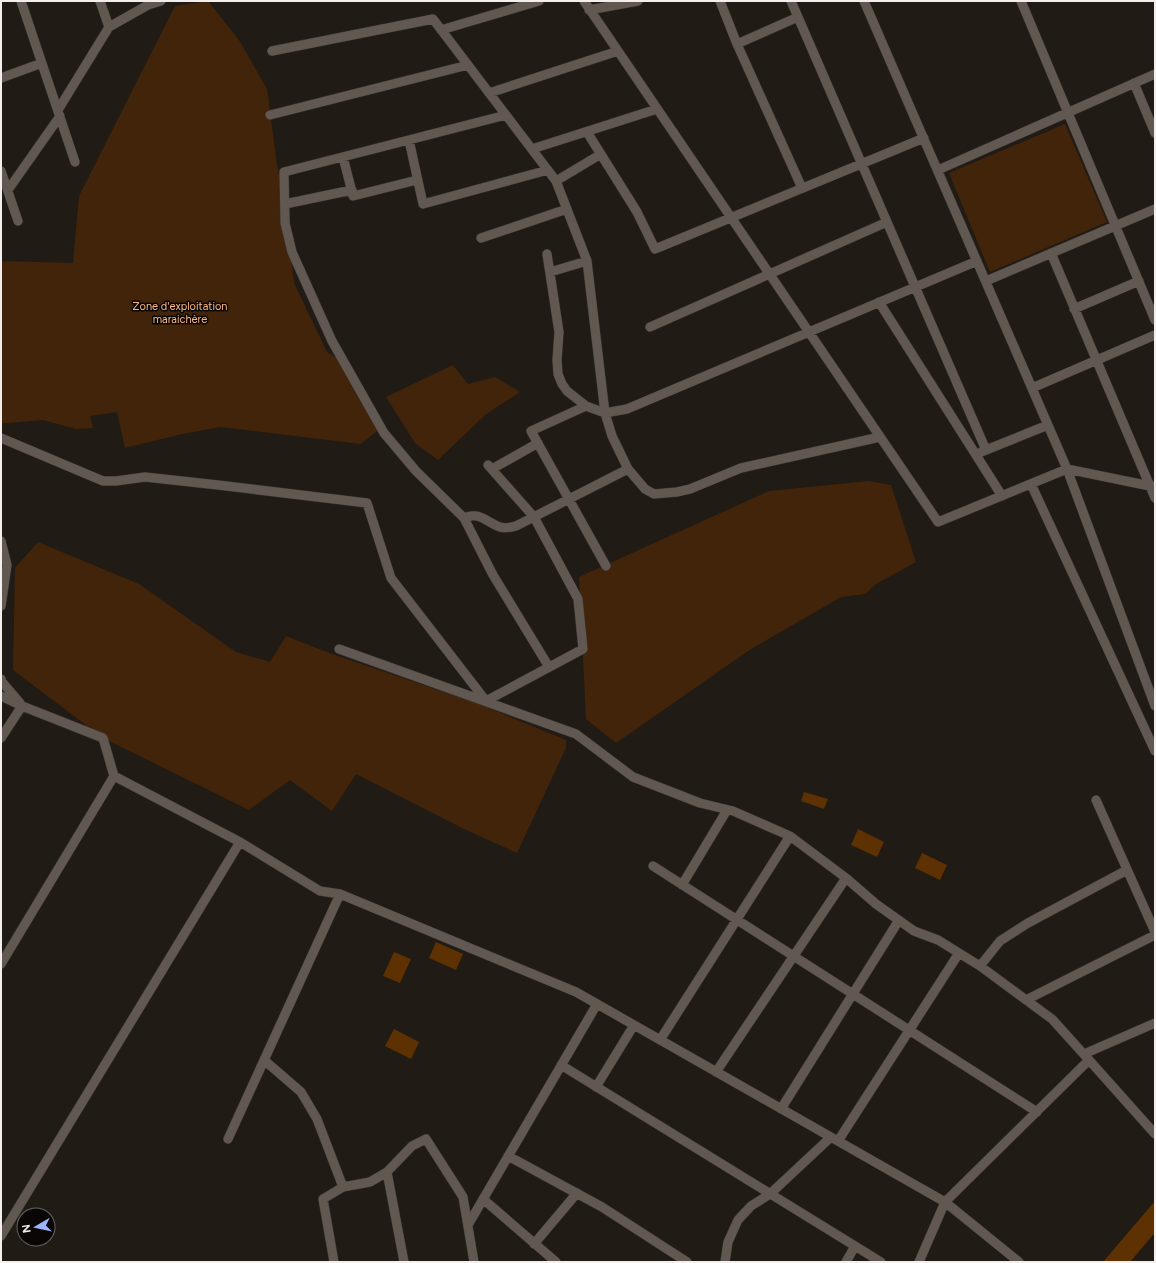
<svg xmlns="http://www.w3.org/2000/svg" width="1156" height="1263" font-family="Figtree,sans-serif">
  <style>
    .green { fill: #412409 }
    .building { fill: #5d3102 }
    .lines { fill: none; stroke-linecap: round; stroke-linejoin: round }
    .street-casing { stroke: #3a3532; stroke-width: 10 }
    .street { stroke: #605851; stroke-width: 9 }
    .labels { text-anchor: middle; stroke-width: 3; stroke-linejoin: round; paint-order: stroke }
    .park-label { font-size: 11px; fill: #feb981; stroke: #090605 }
  </style>
  <rect width="100%" height="100%" fill="#211b15"/>
  <!-- green -->
  <path class="green" d="M208 1 239 40 267 89 277 165 285 204 294 283 327 352 344 363 381 428 361 444 220 427 182 434 125 448 117 412 90 416 93 428 76 429 43 420 8 423H1V261L73 263 79 196 175 6Z
    M1065 124 1107 222 990 272 949 173Z
    M453 365 468 384 495 377 520 392 485 415 438 460 415 443 386 397Z
    M869 481 891 485 916 562 876 584 865 594 841 597 751 649 616 743 586 719 579 577 769 491Z
    M38 542 139 584 236 652 270 662 286 636 332 654 479 704 566 740V748L517 853 464 829 356 774 332 811 290 780 249 810 103 738 13 670 15 568Z"/>
  <!-- building -->
  <path class="building" d="M804 792 828 799 824 809 801 801Z
    M858 829 884 842 877 857 851 845Z
    M922 853 947 865 940 880 915 868Z
    M436 942 463 954 456 970 429 958Z
    M394 952 411 959 400 983 383 976Z
    M394 1029 419 1042 411 1059 385 1046Z
    M1155 1201V1233L1153 1235 1130 1262H1103Z"/>
  <g class="lines">
    <!-- street casing -->
    <g class="street-casing">
      <path id="street" d="M21 1 75 162
        M100 1 109 27
        M584 1 938 522 1067 469 1150 486H1155
        M720 1 737 44 802 188
        M791 1 986 450
        M864 1 1067 469 1155 706
        M1021 1 1155 320
        M589 10 638 1
        M441 30 539 1
        M737 44 798 17
        M272 51 433 19 556 181 587 261 605 413 612 436 628 469 645 489 654 494 677 492 690 489 741 468 880 437
        M1 78 42 63
        M1134 83 1155 133
        M489 93 618 51
        M58 110 109 27 148 5 161 1
        M270 115 468 65
        M506 115 284 172 285 223 292 252 332 341 384 433 416 471 464 518 493 575 549 667
        M587 132 637 212 655 249 924 138
        M409 140 423 204 548 170
        M532 149 657 109
        M343 157 353 196 417 180
        M938 170 1155 74
        M1 171 18 221
        M556 181 601 154
        M8 190 60 116
        M285 204 352 190
        M481 238 567 209
        M1051 253 1155 498
        M547 254 559 332 557 360 558 374 562 384 567 391 586 406 605 413 627 409 977 261
        M550 272 587 261
        M986 281 1155 209
        M879 302 1002 496
        M1074 309 1139 281
        M650 327 887 222
        M1032 388 1155 335
        M586 406 531 431 606 566
        M1 438 103 481H116L145 477 218 485 367 503 391 578 486 701
        M981 452 1048 425
        M492 469 538 443
        M1031 484 1155 751
        M464 518C479 511 486 522 500 527 505 529 511 527 516 526L628 469
        M1 541 7 565 1 606
        M339 649 576 734 633 777 700 803 733 811 790 836 846 878 876 904 914 931 938 940 980 966 1052 1019 1089 1060
        M1 679 2 682 20 703
        M1 696 22 706 103 738 114 776 240 842 320 891 340 894 576 992 945 1202 1019 1262
        M486 701 583 649 578 599 534 517 488 465
        M1 738 22 706
        M1096 800 1155 932
        M653 866 1037 1112
        M682 885 727 810
        M1 964 114 776
        M980 966 1000 941 1028 923 1127 870
        M1026 1000 1155 935
        M660 1040 790 836
        M1084 1054 1155 1023
        M264 1060 301 1092 317 1119 343 1187
        M561 1065 881 1262
        M716 1072 846 878
        M596 1087 634 1025
        M781 1109 899 920
        M228 1139 340 894
        M838 1141 959 953
        M508 1156 602 1207 687 1262
        M387 1172 404 1262
        M483 1199 556 1262
        M468 1225 597 1004
        M1 1236 240 842
        M534 1244 577 1193
        M334 1262 323 1199 343 1187 370 1182 387 1172 412 1146 426 1139 463 1197 474 1262
        M725 1262 728 1242 738 1220 751 1206 770 1194 831 1137
        M846 1262 855 1246
        M919 1262 945 1202 1089 1060 1155 1134"/>
    </g>
    <!-- street -->
    <use href="#street" class="street"/>
  </g>
  <g class="labels">
    <!-- park labels -->
    <g class="park-label">
      <text x="180" y="310">Zone d'exploitation<tspan x="180" dy="13">maraichère</tspan></text>
    </g>
  </g>
  <!-- border -->
  <rect width="1156" height="1263" fill="none" stroke="#f4efec" stroke-width="4"/>
  <!-- north arrow -->
  <g transform="translate(36 1227) rotate(261)"><circle r="19" fill="#090605" stroke="#676361"/>
  <path d="M0-3L7 15L0 10L-7 15Z" fill="#9cb4fd"/>
  <text y="-6" font-size="11" font-weight="bold" text-anchor="middle" fill="#f4efec">N</text>
  </g>
</svg>
